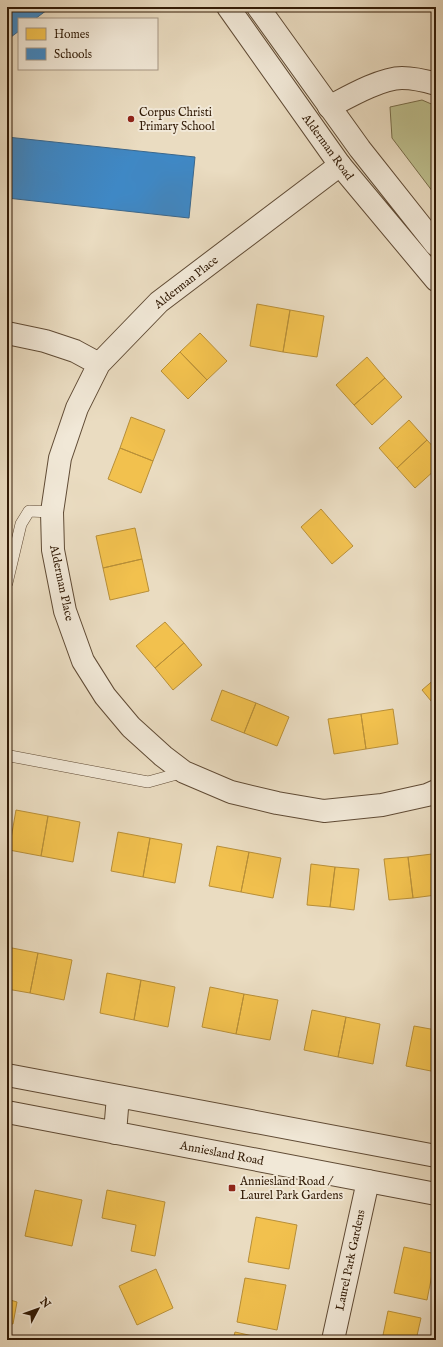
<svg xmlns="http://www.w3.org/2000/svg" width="443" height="1347" font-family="'IM FELL English',serif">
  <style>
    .green { fill: #bdbf8e; stroke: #786d4a }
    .homes { fill: #f2c14e; stroke: #b88f38 }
    .schools { fill: #3f88c5; stroke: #3b678c }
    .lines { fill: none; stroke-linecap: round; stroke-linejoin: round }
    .service-casing { stroke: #604b35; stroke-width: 12 }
    .minor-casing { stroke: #604b35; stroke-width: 24 }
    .tertiary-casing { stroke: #604b35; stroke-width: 24 }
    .service { stroke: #f1e8d7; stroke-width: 11 }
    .minor { stroke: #f1e8d7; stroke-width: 22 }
    .tertiary { stroke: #f1e8d7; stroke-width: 22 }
    .poi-dot { fill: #8f2418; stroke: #f1e8d7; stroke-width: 1.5 }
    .labels { text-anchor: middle; stroke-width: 4; stroke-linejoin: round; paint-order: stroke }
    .poi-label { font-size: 12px; fill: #321b06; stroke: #f1e8d7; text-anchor: start }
    .street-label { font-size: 12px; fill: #321b06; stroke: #f1e8d7 }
  </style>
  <rect width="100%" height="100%" fill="#eadcc1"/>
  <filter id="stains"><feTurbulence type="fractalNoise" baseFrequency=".005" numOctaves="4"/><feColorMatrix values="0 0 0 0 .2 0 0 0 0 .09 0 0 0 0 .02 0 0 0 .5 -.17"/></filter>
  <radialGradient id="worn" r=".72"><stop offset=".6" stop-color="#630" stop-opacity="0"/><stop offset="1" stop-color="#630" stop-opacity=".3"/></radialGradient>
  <!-- green -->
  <path class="green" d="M422 100 436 106V196L392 138 390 107Z"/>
  <!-- homes -->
  <path class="homes" d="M257 304 290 310 283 352 250 346Z
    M290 310 324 316 317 357 283 352Z
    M200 333 227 361 207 380 180 352Z
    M180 352 207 380 188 399 161 371Z
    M367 357 385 378 354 405 336 385Z
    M385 378 402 397 372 425 354 405Z
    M131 417 165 430 153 461 120 448Z
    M409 420 427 440 397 468 379 448Z
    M427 440 436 450V469L415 488 397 468Z
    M120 448 153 461 141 493 108 479Z
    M321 509 353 546 332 564 301 527Z
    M135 528 142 559 103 568 96 536Z
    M142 559 149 591 110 600 103 568Z
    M165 622 184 643 155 668 136 646Z
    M184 643 202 665 173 690 155 668Z
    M436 678V707L422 690Z
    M222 690 256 703 244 733 211 720Z
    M256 703 289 717 277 746 244 733Z
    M393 709 398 744 366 749 361 714Z
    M361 714 366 749 334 754 328 719Z
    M16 810 48 816 41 856 9 850Z
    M48 816 80 822 73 862 41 856Z
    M118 832 150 838 143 877 111 871Z
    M150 838 182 844 175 883 143 877Z
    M217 846 249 852 241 892 209 886Z
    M249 852 281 858 273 898 241 892Z
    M432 854 436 895 413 898 408 857Z
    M408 857 413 898 389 900 384 859Z
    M311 864 335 867 330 907 307 905Z
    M335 867 359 869 354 910 330 907Z
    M7 947 38 953 30 993 7 989Z
    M38 953 72 960 64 1000 30 993Z
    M107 973 141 980 134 1020 100 1013Z
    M141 980 175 987 168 1027 134 1020Z
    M210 987 244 994 236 1034 202 1027Z
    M244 994 278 1000 270 1040 236 1034Z
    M312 1010 346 1017 338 1057 304 1050Z
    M346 1017 380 1024 373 1064 338 1057Z
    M414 1026 436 1030V1072L406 1066Z
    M35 1190 82 1200 72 1246 25 1236Z
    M107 1190 165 1202 155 1256 131 1251 136 1225 102 1218Z
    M256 1217 297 1225 289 1269 248 1262Z
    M404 1247 436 1254 427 1300 394 1293Z
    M156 1269 173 1308 137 1325 119 1286Z
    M245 1278 286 1285 277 1330 237 1322Z
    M7 1299 17 1302 13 1324 7 1323Z
    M388 1311 421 1318 416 1340H382Z
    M235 1332 271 1340H233Z"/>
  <!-- schools -->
  <path class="schools" d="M7 7H51L35 19H19V31L7 40Z
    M7 137 195 157 189 218 7 198Z"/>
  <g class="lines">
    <!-- service casing -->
    <g class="service-casing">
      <path id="service" d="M7 583 21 524 29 511 52 512
        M7 754 10 756 148 782 184 772"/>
    </g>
    <!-- minor casing -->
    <g class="minor-casing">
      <path id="minor" d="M329 107C348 97 381 78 402 78 413 78 426 81 436 84
        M340 165 159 302 99 364 77 408 60 458 52 512 53 550 65 611 83 661 105 696 131 727 163 756 184 772 231 792 277 803 324 811 382 805 427 795 436 791
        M7 333 45 341 75 351 99 364
        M333 1340 368 1181"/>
    </g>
    <!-- tertiary casing -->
    <g class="tertiary-casing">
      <path id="tertiary" d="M228 7 340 165 436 280
        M258 7 360 149 436 245
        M7 1075 436 1156
        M7 1112 436 1194
        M115 1133 118 1096"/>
    </g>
    <!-- service -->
    <use href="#service" class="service"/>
    <!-- minor -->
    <use href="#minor" class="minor"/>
    <!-- tertiary -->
    <use href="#tertiary" class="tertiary"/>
  </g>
  <!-- markers -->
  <g class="poi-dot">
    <circle cx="131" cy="119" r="4"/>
    <rect x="228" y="1184" width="8" height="8" rx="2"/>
  </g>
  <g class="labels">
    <!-- poi labels -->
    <g class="poi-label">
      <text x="139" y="116">Corpus Christi<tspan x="139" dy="14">Primary School</tspan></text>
      <text x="240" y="1185">Anniesland Road /<tspan x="240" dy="14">Laurel Park Gardens</tspan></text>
    </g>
    <!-- street labels -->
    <g class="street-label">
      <text transform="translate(328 147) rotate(54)" y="4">Alderman Road</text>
      <text transform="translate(186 282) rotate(-38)" y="4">Alderman Place</text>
      <text transform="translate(62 583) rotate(78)" y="4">Alderman Place</text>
      <text transform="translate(222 1153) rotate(11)" y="4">Anniesland Road</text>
      <text transform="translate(350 1260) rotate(-78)" y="4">Laurel Park Gardens</text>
    </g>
  </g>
  <!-- margin -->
  <rect width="443" height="1347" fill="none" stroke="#eadcc1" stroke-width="24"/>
  <rect x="8" y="8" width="427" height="1331" fill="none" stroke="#321b06" stroke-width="2"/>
  <rect x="12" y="12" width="419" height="1323" fill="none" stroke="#321b06"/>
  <!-- legend -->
  <rect x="18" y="18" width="140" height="52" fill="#f1e8d7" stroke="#a59683"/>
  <rect x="26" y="28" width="20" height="12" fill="#f2c14e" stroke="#a59683"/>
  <text x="54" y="38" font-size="12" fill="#321b06">Homes</text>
  <rect x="26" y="48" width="20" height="12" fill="#3f88c5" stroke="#a59683"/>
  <text x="54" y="58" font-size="12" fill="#321b06">Schools</text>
  <!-- north arrow -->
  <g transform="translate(38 1309) rotate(49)" stroke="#f1e8d7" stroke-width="3" paint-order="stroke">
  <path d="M0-3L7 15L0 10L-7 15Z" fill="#321b06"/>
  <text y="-6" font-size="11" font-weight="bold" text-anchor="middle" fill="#321b06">N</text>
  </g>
  <rect width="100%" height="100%" filter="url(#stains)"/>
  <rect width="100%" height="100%" fill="url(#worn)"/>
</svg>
